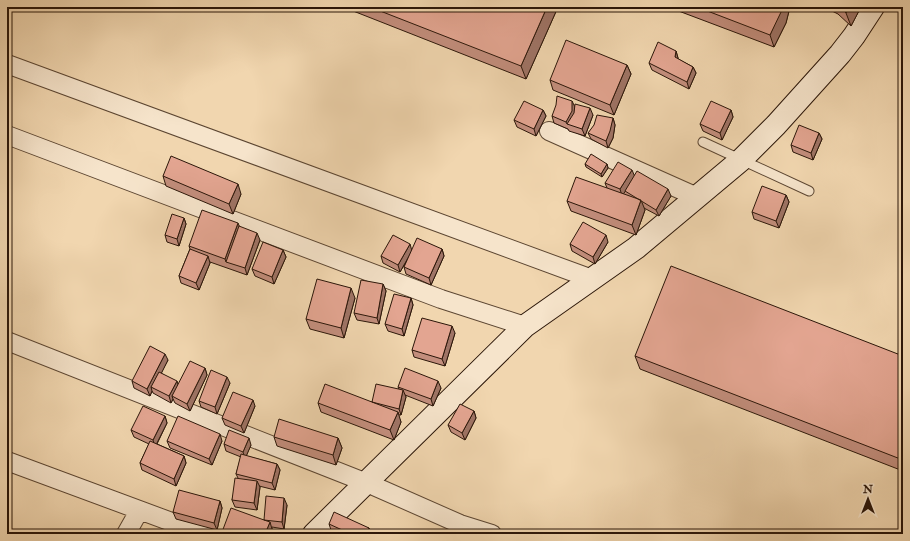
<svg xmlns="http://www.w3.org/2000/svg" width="910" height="541" font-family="'IM FELL Double Pica',serif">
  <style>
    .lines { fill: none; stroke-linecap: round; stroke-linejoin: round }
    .lane-casing { stroke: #5c4632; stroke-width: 11 }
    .street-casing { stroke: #5c4632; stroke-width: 20 }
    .secondary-casing { stroke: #2b1609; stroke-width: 24 }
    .lane { stroke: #f6e4cb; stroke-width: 9 }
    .street { stroke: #f6e4cb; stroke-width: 18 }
    .secondary { stroke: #f6e4cb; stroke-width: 22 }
    .wall { fill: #c38e7d; stroke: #2b1609 }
    .shaded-wall { fill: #9f7466; stroke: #2b1609 }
    .building { fill: #e3a591; stroke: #2b1609 }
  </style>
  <rect width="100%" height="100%" fill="#f1d6af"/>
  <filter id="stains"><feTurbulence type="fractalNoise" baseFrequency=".005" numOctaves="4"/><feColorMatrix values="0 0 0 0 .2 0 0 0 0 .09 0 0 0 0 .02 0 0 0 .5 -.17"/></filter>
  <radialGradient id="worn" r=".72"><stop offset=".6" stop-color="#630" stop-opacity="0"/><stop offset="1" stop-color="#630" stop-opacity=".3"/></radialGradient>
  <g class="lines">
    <!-- lane casing -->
    <g class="lane-casing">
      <path id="lane" d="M703 142 809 191"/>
    </g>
    <!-- street casing -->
    <g class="street-casing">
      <path id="street" d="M7 64 592 279
        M549 131 697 197
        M7 135 441 299 525 326
        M7 341 367 483 460 524 492 534
        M7 461 204 534
        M126 534 139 511"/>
    </g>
    <!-- secondary casing -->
    <g class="secondary-casing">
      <path id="secondary" d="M314 534 525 326 636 248 741 160 776 125 840 54 854 36 873 7"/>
    </g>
    <!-- lane -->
    <use href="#lane" class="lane"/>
    <!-- street -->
    <use href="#street" class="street"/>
    <!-- secondary -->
    <use href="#secondary" class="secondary"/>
  </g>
  <!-- wall -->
  <path class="wall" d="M343 7H558L526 79Z
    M668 7H790L786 23 774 47Z
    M824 7H861L851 26 838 14Z
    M676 51 678 58V59L693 67 696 73 689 89 652 70 649 63Z
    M627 65 631 74 614 115 553 90 550 80Z
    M575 107 593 115 585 136 569 131 568 129 554 123 552 116Z
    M543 110 546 116 536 136 517 127 514 120Z
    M731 110 733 117 722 140 703 131 700 124Z
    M613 118 615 125 613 138 608 148 591 139 588 133Z
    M819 133 822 139 813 160 793 152 791 145Z
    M585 164H607L608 168 602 177 586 167Z
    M634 175 671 196 659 216 644 208 645 210 636 235 571 211 567 201 607 188 605 183Z
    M163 176 241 194 233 214 166 186Z
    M786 195 789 202 779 228 754 219 752 212Z
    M184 218 186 224 179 246 167 242 165 235Z
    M239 226 260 240 247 275 210 262V263L199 290 181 283 179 276 190 249 189 246Z
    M608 242 595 264 572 251 570 244Z
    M442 249 444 256 431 285 406 274 404 267 407 260 400 272 383 263 381 256 412 250Z
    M283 250 286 257 274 284 255 276 252 269Z
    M383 284 386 291 379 324 357 320 354 313Z
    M355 298 344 338 310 329 306 319Z
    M411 298 413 305 404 336 388 331 385 324Z
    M455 333 445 366 414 357 412 350Z
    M635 356H903V471L640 369Z
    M168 360 161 373 178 385 205 368 207 375 190 411 175 403 173 399 171 403 153 393 152 391 150 396 134 388 132 381Z
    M230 383 217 414 201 407 199 401Z
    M398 387 441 388 433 406 405 395 406 397 401 415H398L401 422 394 440 321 412 318 403 372 402 399 389Z
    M255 406 244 433 225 425 222 418Z
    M474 411 476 418 465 440 451 432 448 425Z
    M165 416 167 423 157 444 184 456 186 463 176 486 142 470 140 463 149 444 134 437 131 430Z
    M274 437 338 438 342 448 336 465 277 446Z
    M167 441H222L212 465 170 448Z
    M224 444 251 445 246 456 277 464 280 470 275 490 259 486 260 487 257 510 235 507 232 500 238 478 236 474 241 457 226 451Z
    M220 501 222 508 217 530 176 519 173 512Z
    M287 505 284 529 272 527V529L270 534H222V532L264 520Z
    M329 524 369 528 371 534H339L331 530Z"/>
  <!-- shaded-wall -->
  <path class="shaded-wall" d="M547 7H558L526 79 521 66Z
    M782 7H790L786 23 774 47 770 35Z
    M850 7H861L851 26 846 13Z
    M676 51 678 58 677 64 675 57Z
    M627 65 631 74 614 115 610 105Z
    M693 67 696 73 689 89 687 82Z
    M572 101 575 107 574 118 567 124 566 122Z
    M590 108 593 115 585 136 582 129Z
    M543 110 546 116 536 136 534 129Z
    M731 110 733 117 722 140 720 133Z
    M613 118 615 125 613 138 608 148 606 141Z
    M819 133 822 139 813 160 811 153Z
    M607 164 608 168 602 177 601 174Z
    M632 170 635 177 622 196 620 189Z
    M238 184 241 194 233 214 229 204Z
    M668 189 671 196 659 216 656 210Z
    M786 195 789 202 779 228 776 221Z
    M641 200 645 210 636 235 632 225Z
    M184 218 186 224 179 246 177 239Z
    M238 223 242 233 226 262 225 259Z
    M257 233 260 240 247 275 245 268Z
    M606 235 608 242 595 264 593 257Z
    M410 244 412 251 400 272 398 265Z
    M442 249 444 256 431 285 429 278Z
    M283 250 286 257 274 284 272 277Z
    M208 256 210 263 199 290 196 283Z
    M383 284 386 291 379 324 377 318Z
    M351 288 355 298 344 338 341 328Z
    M411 298 413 305 404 336 402 329Z
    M452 326 455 333 445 366 442 359Z
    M165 354 168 360 154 388 151 387 152 391 150 396 147 389Z
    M205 368 207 375 190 411 187 404Z
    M227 377 230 383 217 414 215 407Z
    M177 381 179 388 172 396 173 399 171 403 169 396Z
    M438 381 441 388 433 406 431 399Z
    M403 390 406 397 401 415 399 409Z
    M253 400 255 406 244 433 241 426Z
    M474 411 476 418 465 440 462 433Z
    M398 412 401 422 394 440 390 430Z
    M165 416 167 423 155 447 153 440Z
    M220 434 222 441 212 465 209 459Z
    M249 438 251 445 245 459 243 452Z
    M338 438 342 448 336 465 333 455Z
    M184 456 186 463 176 486 174 479Z
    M277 464 280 470 275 490 272 483Z
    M257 481 260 487 257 510 254 503Z
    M284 498 287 505 284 529 282 522Z
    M220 501 222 508 217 530 214 523Z
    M270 522 272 529 270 534H265Z
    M369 528 371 534H366Z"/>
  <!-- building -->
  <path class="building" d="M370 7H547L521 66Z
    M697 7H782V10L770 35Z
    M840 7H850L846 13Z
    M566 40 627 65 610 105 550 80Z
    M658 42 676 51 675 57 693 67 687 82 649 63Z
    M557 96 572 101V111L566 122 552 116 556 105Z
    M524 101 543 110 534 129 514 120Z
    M711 101 731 110 720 133 700 124Z
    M575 104 590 108 582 129 567 124 574 113Z
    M597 115 613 118 610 131 606 141 588 133 594 125Z
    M799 125 819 133 811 153 791 145Z
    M591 154 607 164 601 174 585 164Z
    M171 156 238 184 229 204 163 176Z
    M618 162 632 170 620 189 605 183Z
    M637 171 668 189 656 210 625 191Z
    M576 177 641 200 632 225 567 201Z
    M762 186 786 195 776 221 752 212Z
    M202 210 238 223 225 259 189 246Z
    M172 214 184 218 177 239 165 235Z
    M583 222 606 235 593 257 570 244Z
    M239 226 257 233 245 268 226 262Z
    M393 235 410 244 398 265 381 256Z
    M417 238 442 249 429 278 404 267Z
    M263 242 283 250 272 277 252 269Z
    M190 249 208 256 196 283 179 276Z
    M671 266 903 356V460L635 356Z
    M317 279 351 288 341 328 306 319Z
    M361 280 383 284 377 318 354 313Z
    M394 294 411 298 402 329 385 324Z
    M422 318 452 326 442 359 412 350Z
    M150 346 165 354 147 389 132 381Z
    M190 361 205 368 187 404 172 396Z
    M405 368 438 381 431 399 398 387Z
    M211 370 227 377 215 407 199 401Z
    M159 372 177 381 169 396 151 387Z
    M325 384 398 412 390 430 318 403Z
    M376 384 403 390 399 409 372 402Z
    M233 392 253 400 241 426 222 418Z
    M460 404 474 411 462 433 448 425Z
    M143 406 165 416 153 440 131 430Z
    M178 416 220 434 209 459 167 441Z
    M279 419 338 438 333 455 274 437Z
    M229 430 249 438 243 452 224 444Z
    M150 441 184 456 174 479 140 463Z
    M241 454 277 464 272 483 236 474Z
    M235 478 257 481 254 503 232 500Z
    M179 490 220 501 214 523 173 512Z
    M266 496 284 498 282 522 264 520 270 522 265 534H228L222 532 231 508 264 520Z
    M334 512 369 528 366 534H351L329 524Z"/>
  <!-- margin -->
  <rect width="910" height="541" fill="none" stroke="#f1d6af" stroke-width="24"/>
  <rect x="8" y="8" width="894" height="525" fill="none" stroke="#2b1609" stroke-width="2"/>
  <rect x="12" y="12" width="886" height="517" fill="none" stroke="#2b1609"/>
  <!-- north arrow -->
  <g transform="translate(868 499)" stroke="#f6e4cb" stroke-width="3" paint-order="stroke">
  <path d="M0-3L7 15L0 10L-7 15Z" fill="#2b1609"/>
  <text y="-6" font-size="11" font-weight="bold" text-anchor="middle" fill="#2b1609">N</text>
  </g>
  <rect width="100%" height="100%" filter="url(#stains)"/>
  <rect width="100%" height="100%" fill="url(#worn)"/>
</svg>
